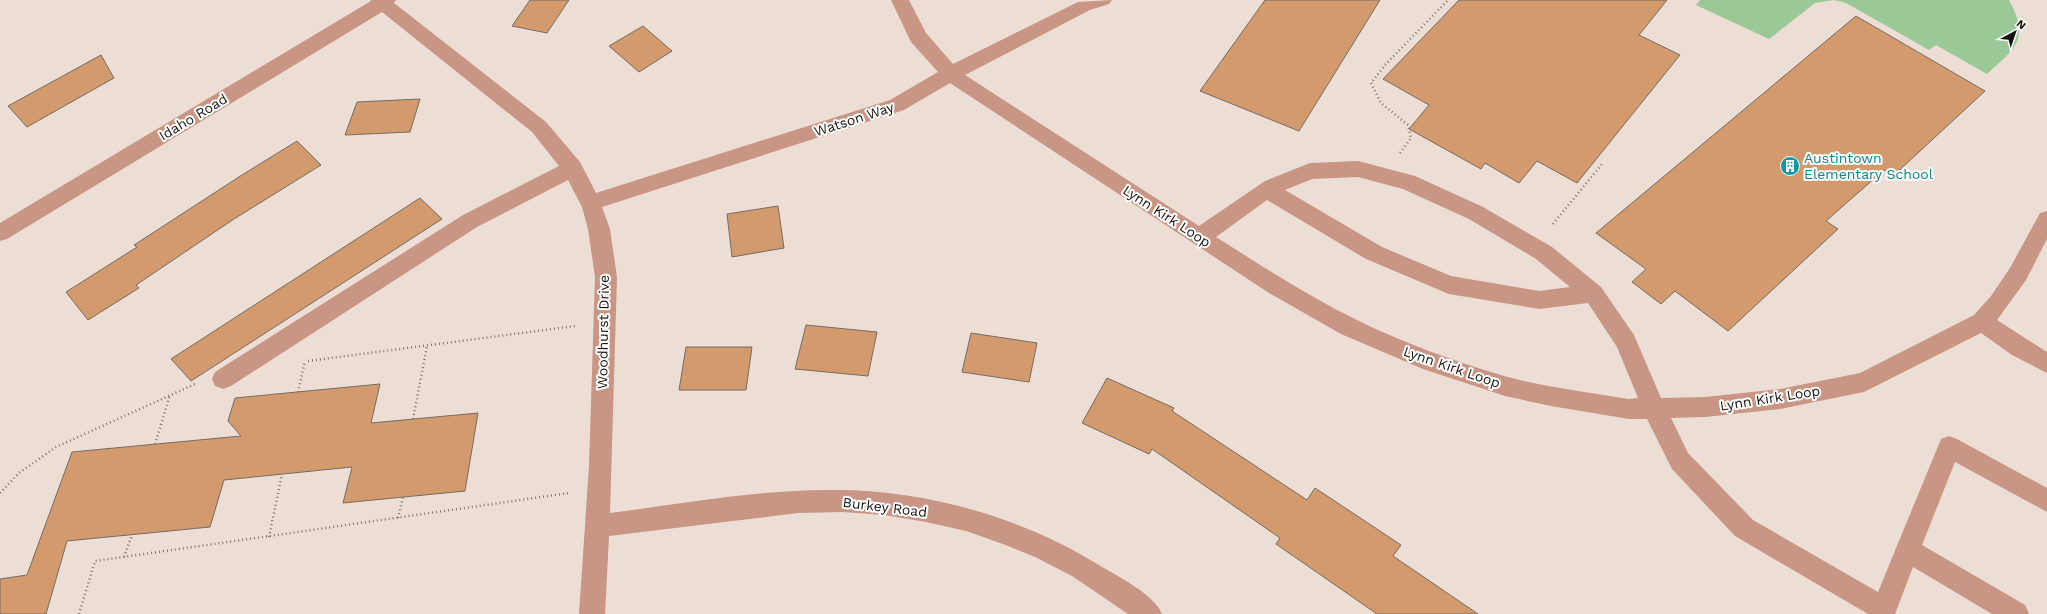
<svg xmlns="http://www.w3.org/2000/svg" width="2047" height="614" font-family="'Work Sans',sans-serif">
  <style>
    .green { fill: #9ac896 }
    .building { fill: #d39b6d; stroke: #776b62 }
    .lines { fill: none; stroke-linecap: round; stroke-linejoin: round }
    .path { stroke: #7f766f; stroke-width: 2.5; stroke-dasharray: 1 3; stroke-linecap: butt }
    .minor { fill: #c99584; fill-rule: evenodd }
    .labels { text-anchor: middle; stroke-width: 4; stroke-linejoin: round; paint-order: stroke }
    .street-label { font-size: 14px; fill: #16120e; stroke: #fff }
    .culture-label { font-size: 14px; fill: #0d838f; stroke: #fff; text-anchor: start }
  </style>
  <rect width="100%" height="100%" fill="#ecded4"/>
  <!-- green -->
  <path class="green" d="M1700 0H2009C2030 39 2016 48 1987 74L1936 45 1929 50 1846 3 1834 0 1815 3 1769 39 1696 5Z"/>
  <!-- building -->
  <path class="building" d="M530 0H569L547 33 512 26Z
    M1265 0H1380L1299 131 1200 91Z
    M1459 0H1667L1639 35 1680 55 1577 183 1537 161 1519 183 1485 163 1481 169 1409 129 1429 105 1383 79Z
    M1856 16 1985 91 1893 176 1884 170 1826 221 1838 229 1728 331 1675 291 1661 304 1632 282 1646 269 1596 233Z
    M643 26 672 51 639 72 609 46Z
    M101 55 114 78 27 127 8 106Z
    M420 99 410 132 345 135 357 102Z
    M297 141 321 165 234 219 136 285 139 288 88 320 66 292 137 247 134 245 242 175Z
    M420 198 442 219 191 381 171 359Z
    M778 206 784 248 732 257 727 214Z
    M806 325 877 332 868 376 795 369Z
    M971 333 1037 343 1029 382 962 372Z
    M686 347H752L746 390H679Z
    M1107 378 1174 408 1172 411 1307 500 1315 488 1401 545 1393 556 1478 614H1377L1276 544 1280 538 1152 449 1149 454 1082 423Z
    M380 384 371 423 478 413 465 491 343 503 352 467 224 480 210 527 67 541 46 614H0V579L27 575 72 452 241 436 228 421 235 398Z"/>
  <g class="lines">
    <!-- path -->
    <path class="path" d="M1400 153 1411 138 1408 125 1381 103 1371 83 1385 65 1448 0
      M1553 224 1602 164
      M308 361 575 326
      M298 392 305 361
      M413 419 427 346
      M155 444 170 395
      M0 493 19 473 56 447 195 384
      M398 518 403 497
      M269 537 282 474
      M124 557 132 535
      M79 614 95 561 569 493"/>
    <!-- minor -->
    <path class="minor" d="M370 0H396L394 3 546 122 580 162 596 193 890 100 938 72 911 42 891 0H909L926 33 953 64 1078 2 1112 0 1109 4 1090 10 965 75 1199 226 1265 181 1310 163 1358 161 1415 176 1483 207 1552 247 1601 287 1634 335 1661 398 1705 397 1780 389 1860 373 1974 315 1991 296 2010 268 2040 213 2047 211V239L2026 280 1997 320 2047 352V373L2012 355 1981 333 1864 392 1780 409 1705 417 1671 418 1688 453 1753 520 1878 592 1941 439 1949 436 1957 439 2047 488V512L1955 462 1922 545 2025 605 2029 614H1992L1913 567 1895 614H1868L1735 536 1672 469 1647 419H1629L1551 406 1505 396 1423 369 1341 334 1269 293 950 83 904 110 602 207 610 229 617 277 610 513C682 504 755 490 827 490 920 488 1019 516 1099 565 1117 576 1154 594 1162 614H1128L1072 576 1035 557 1003 544 966 531 926 522 884 515 843 512 798 513 609 536 605 614H579L589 466 595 277 588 229 582 207 568 180 477 227 231 386 223 389 215 386 212 379 215 372 463 215 559 166 532 132 382 12 7 239 0 241V223L371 1ZM1358 177 1403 189 1469 219 1536 259 1570 287 1539 291 1451 276 1382 247 1285 190 1312 179ZM1267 200 1366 259 1449 294 1539 309 1588 303 1617 347 1638 398 1629 399C1587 392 1544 387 1504 376 1454 361 1403 343 1357 320 1308 296 1262 266 1216 237Z"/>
  </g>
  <!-- icons -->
  <defs>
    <g id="building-disc" transform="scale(1)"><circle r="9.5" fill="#0f9aa8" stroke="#fff"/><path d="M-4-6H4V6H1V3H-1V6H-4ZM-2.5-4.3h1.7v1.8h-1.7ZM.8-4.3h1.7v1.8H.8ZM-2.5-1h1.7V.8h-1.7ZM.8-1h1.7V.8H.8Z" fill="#fff"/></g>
  </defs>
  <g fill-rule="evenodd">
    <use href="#building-disc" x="1790" y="166"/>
  </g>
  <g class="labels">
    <!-- street labels -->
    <g class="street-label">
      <text transform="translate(193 117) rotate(-31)" y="5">Idaho Road</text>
      <text transform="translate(854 119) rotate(-18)" y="5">Watson Way</text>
      <text transform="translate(1167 216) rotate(33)" y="5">Lynn Kirk Loop</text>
      <text transform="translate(603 332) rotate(-89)" y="5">Woodhurst Drive</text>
      <text transform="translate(1452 367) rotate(19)" y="5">Lynn Kirk Loop</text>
      <text transform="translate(1770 398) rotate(-9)" y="5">Lynn Kirk Loop</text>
      <text transform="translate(885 507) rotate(7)" y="5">Burkey Road</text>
    </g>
    <!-- culture labels -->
    <g class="culture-label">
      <text x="1804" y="163">Austintown<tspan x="1804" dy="16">Elementary School</tspan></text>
    </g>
  </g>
  <!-- north arrow -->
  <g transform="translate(2015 32) rotate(40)" stroke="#ffffff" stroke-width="3" paint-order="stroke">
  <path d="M0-3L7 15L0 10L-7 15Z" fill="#16120e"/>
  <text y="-6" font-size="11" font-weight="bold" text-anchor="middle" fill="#16120e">N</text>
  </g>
</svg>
